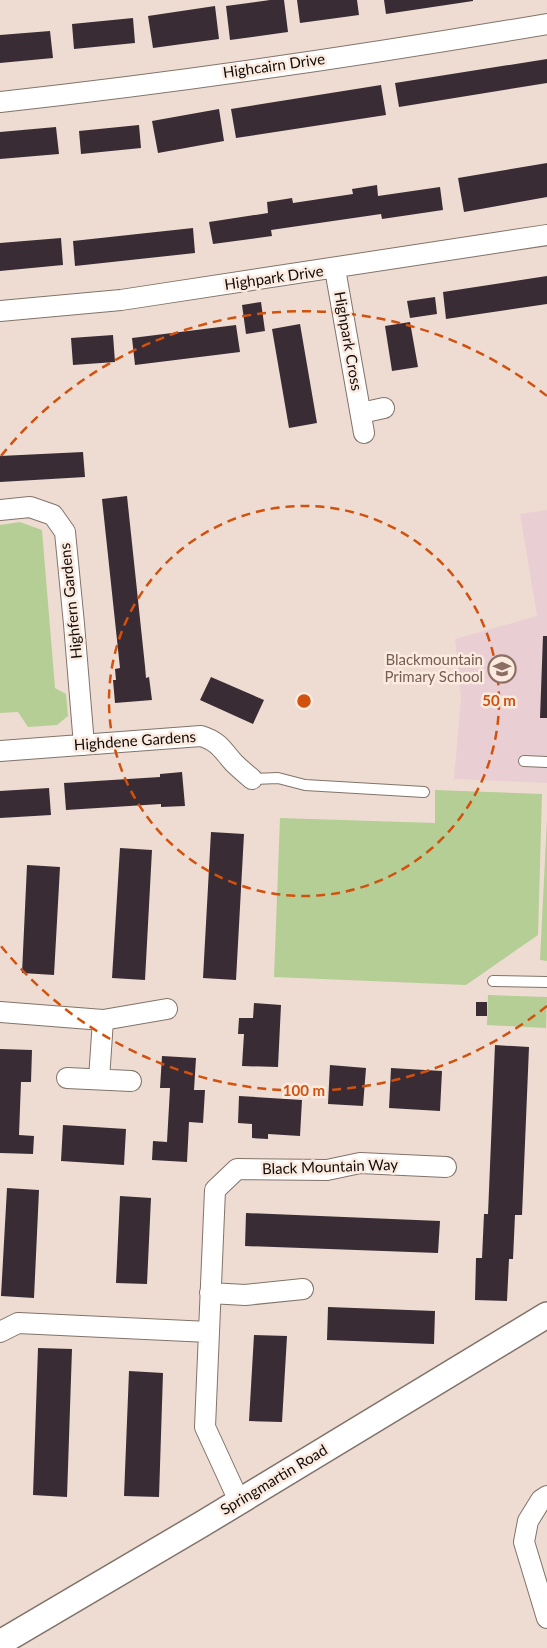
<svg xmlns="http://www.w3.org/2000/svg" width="547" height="1648" font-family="Lato,sans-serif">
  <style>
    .education { fill: #e9cfd3 }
    .green { fill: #b4ce95 }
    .building { fill: #392c35 }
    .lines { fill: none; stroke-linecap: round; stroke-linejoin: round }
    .service-casing { stroke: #82736a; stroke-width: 12 }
    .minor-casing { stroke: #82736a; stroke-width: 22 }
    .tertiary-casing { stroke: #82736a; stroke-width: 28 }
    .service { stroke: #fff; stroke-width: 10 }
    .minor { stroke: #fff; stroke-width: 20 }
    .tertiary { stroke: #fff; stroke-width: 25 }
    .ring { fill: none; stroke: #d2510c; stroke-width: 2.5; stroke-dasharray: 9 6 }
    .labels { text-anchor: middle; stroke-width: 5; stroke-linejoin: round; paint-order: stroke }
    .street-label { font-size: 15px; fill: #110c08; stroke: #fbeadf }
    .education-label { font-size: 15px; fill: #785e54; stroke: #fbeadf; text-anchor: end }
    .centre { fill: #d2510c; stroke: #fbeadf; stroke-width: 2.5 }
    .ring-label { font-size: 15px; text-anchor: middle; font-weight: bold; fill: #d2510c; stroke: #fbeadf; stroke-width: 5; stroke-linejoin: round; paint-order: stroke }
  </style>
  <rect width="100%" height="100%" fill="#eedcd2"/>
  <!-- education -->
  <path class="education" d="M547 510V783L454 779 461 698 455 639 537 616 520 514Z"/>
  <!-- green -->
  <path class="green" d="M20 522 42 530 55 688 66 694 68 716 57 725 28 727 18 712 0 713V525Z
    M435 790 542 794 538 935 466 985 274 977 280 818 435 823Z
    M547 819V961L540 960Z
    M488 995 547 997 546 1028 487 1025Z"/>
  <!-- building -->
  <path class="building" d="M270 0H284L288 32 230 40 226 6Z
    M297 0H357L359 15 300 23Z
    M384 0H473V1L386 14Z
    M215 6 219 39 153 48 148 16Z
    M133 18 135 43 74 49 72 24Z
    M50 31 53 58 0 63V35Z
    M547 59V83L399 107 395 83Z
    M381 85 386 115 236 138 231 109Z
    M219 109 224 141 158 153 152 121Z
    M139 125 141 148 81 154 79 131Z
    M56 127 59 154 0 159V132Z
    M547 163V197L464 212 458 178Z
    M377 185 378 196 440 187 443 210 382 219 381 214 271 230 272 236 213 244 209 222 268 213 267 202 292 198 293 203 353 194 352 189Z
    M193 228 195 253 75 266 73 241Z
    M61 238 63 265 0 271V243Z
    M547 276V304L446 319 443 292Z
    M435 297 437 314 410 318 407 301Z
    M261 302 265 331 246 334 242 305Z
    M410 322 418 367 392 371 385 326Z
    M300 324 317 423 289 428 272 329Z
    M236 325 240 352 135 365 132 338Z
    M113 335 115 362 73 365 71 338Z
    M83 452 85 477 0 482V456Z
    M127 496 145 666 146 678 149 677 152 700 115 703 113 680H116L115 669 120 668 102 499Z
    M543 636H547V718H540Z
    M211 677 264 700 253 724 200 700Z
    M182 772 185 806 161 807V804L66 810 64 783 160 777V774Z
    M49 788 51 815 0 818V791Z
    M211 832 244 834 236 980 203 978Z
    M120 848 152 850 145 980 112 978Z
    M27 865 60 867 54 975 22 973Z
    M476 1002H487V1016H476Z
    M254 1003 281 1005 278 1067 242 1066 244 1034H238L239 1018H253Z
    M495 1045 529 1047 522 1215H515L513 1259H509L507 1301 475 1300 476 1258H482L484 1214H488Z
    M0 1049 32 1050 31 1082H21L19 1135 34 1136 33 1154 0 1153Z
    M162 1056 196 1058 194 1090H205L203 1123 189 1122 187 1162 152 1160 153 1141 167 1142 170 1088H160Z
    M330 1065 366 1068 363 1106 328 1104Z
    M391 1068 442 1071 440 1111 389 1108Z
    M239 1096 302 1100 300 1136 268 1134V1139L252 1138V1124L238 1123Z
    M63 1125 126 1129 124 1165 61 1161Z
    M7 1188 39 1190 34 1298 1 1296Z
    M120 1196 151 1198 147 1284 116 1283Z
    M246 1213 440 1221 438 1253 245 1246Z
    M328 1307 435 1311 434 1344 327 1340Z
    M254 1335 287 1336 282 1422 249 1421Z
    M38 1348 72 1349 67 1497 33 1495Z
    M129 1371 163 1373 159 1497 124 1496Z"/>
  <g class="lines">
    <!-- service casing -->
    <g class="service-casing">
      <path id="service" d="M524 761 547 762
        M252 779 278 778 305 785 424 792
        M493 981 547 982"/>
    </g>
    <!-- minor casing -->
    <g class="minor-casing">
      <path id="minor" d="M0 102C183 82 365 55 547 24
        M335 269 364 433
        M0 311 121 300 547 235
        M361 413 384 408
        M0 510 30 507 53 515 65 532 74 624 84 745
        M0 751 201 736C220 742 222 750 234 763 240 769 246 774 252 779
        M0 1012 103 1020 167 1009
        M67 1078 131 1081
        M99 1079 103 1020
        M210 1293 245 1295 303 1289
        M0 1332 18 1323 209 1332
        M547 1496 541 1500 528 1521 524 1542 547 1618
        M239 1501 205 1427 215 1190 237 1169 327 1170 360 1163 446 1167"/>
    </g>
    <!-- tertiary casing -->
    <g class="tertiary-casing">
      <path id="tertiary" d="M0 1643 202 1524 547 1315"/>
    </g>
    <!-- service -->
    <use href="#service" class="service"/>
    <!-- minor -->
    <use href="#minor" class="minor"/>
    <!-- tertiary -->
    <use href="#tertiary" class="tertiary"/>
  </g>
  <!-- distance rings -->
  <g class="ring">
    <circle cx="304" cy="701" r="195"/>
    <path d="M547 1006A390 390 0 0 1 1 946M1 456A390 390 0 0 1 547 396"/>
  </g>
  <!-- icons -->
  <defs>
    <g id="school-ring" transform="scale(1.4375)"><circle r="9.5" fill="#fbeadf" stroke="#8d6e63" stroke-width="1.5"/><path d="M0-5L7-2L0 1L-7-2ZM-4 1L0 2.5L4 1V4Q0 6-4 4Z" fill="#8d6e63"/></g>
  </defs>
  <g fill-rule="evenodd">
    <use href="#school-ring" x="502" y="669"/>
  </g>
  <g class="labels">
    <!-- street labels -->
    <g class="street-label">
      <text transform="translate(274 66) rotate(-8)" y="5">Highcairn Drive</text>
      <text transform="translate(274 278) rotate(-8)" y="5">Highpark Drive</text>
      <text transform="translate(348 341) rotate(80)" y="5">Highpark Cross</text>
      <text transform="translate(71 601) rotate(-96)" y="5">Highfern Gardens</text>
      <text transform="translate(135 741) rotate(-4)" y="5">Highdene Gardens</text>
      <text transform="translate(330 1167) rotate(-2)" y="5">Black Mountain Way</text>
      <text transform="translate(274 1480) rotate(-31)" y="5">Springmartin Road</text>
    </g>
    <!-- education labels -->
    <g class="education-label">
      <text x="483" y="665">Blackmountain<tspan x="483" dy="17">Primary School</tspan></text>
    </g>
  </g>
  <circle cx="304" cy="701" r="8" class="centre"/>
  <g class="ring-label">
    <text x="499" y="706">50 m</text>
    <text x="304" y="1096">100 m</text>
  </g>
</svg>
